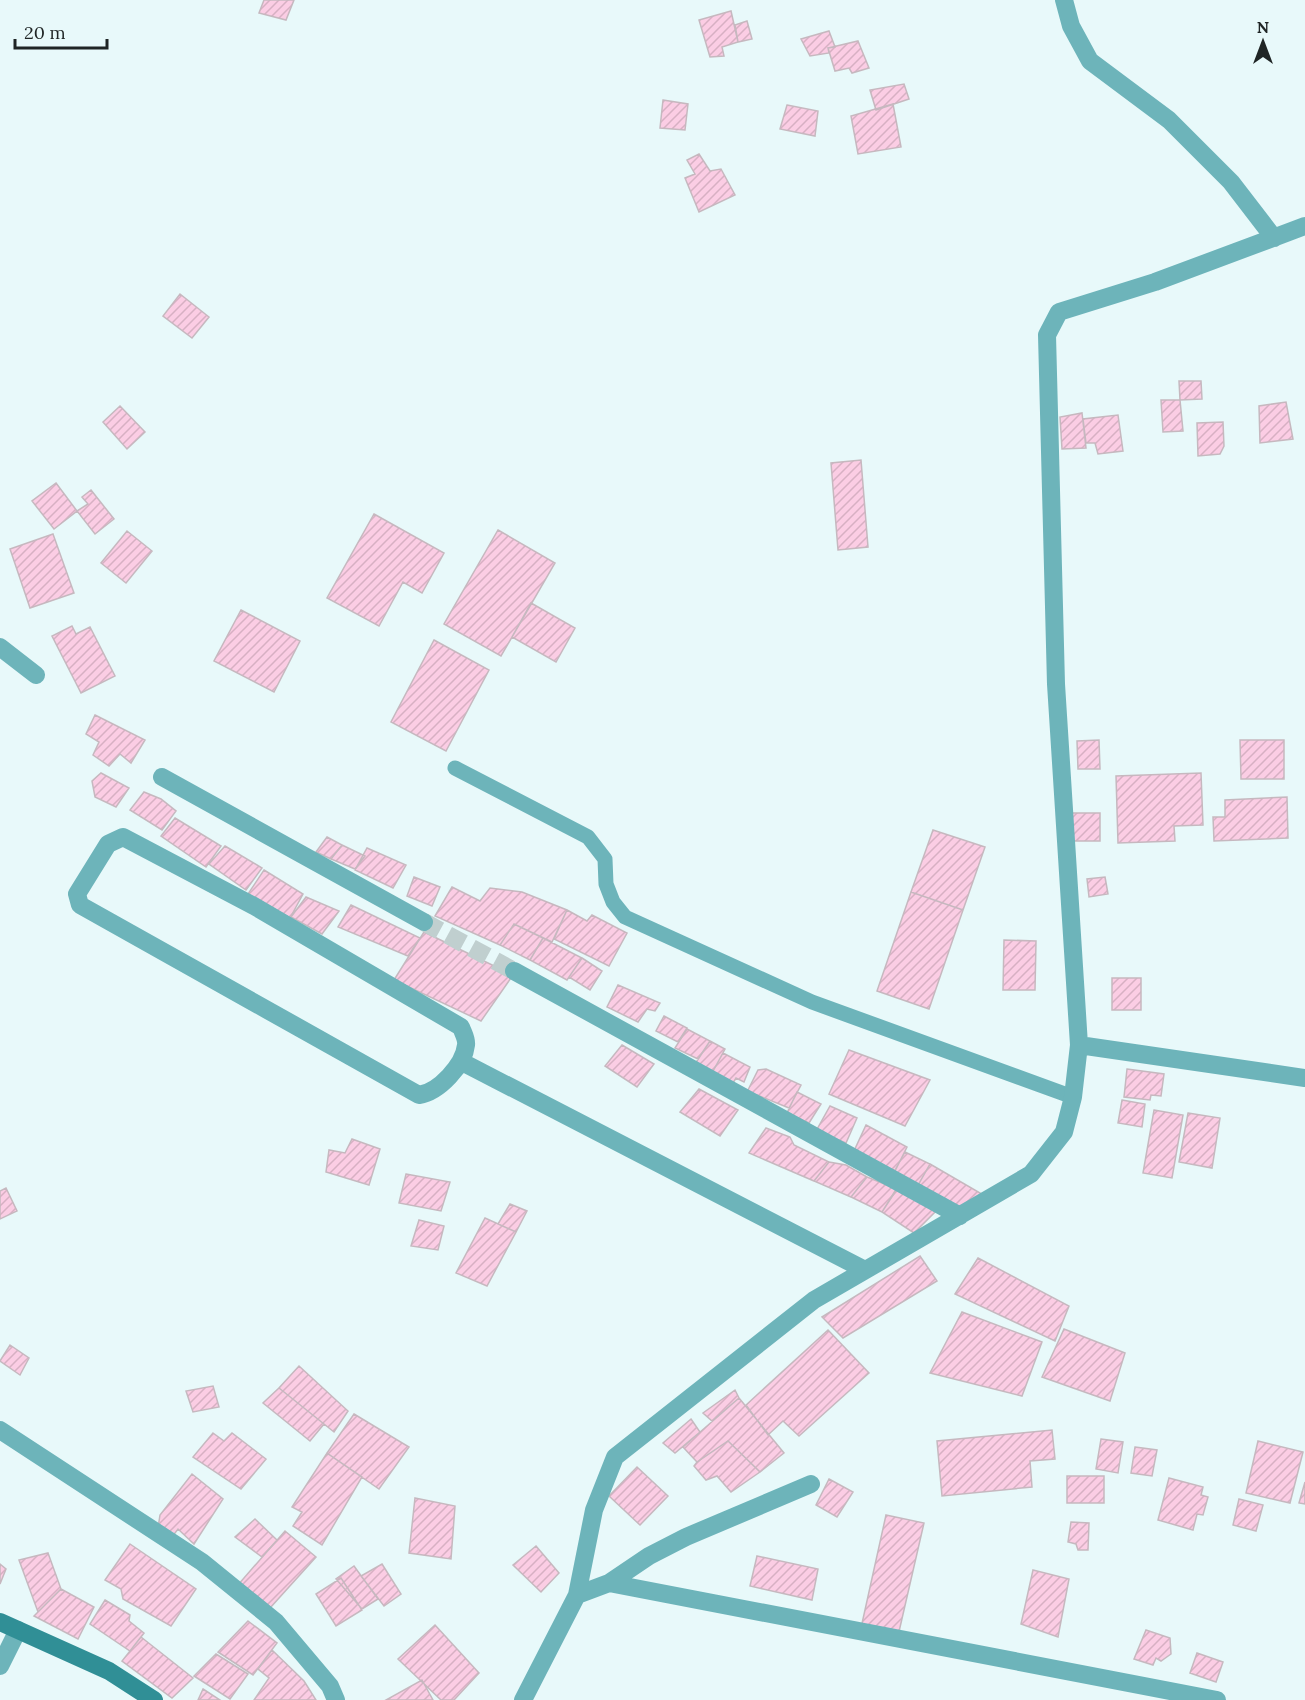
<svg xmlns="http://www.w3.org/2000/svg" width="1305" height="1700" font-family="Lora,serif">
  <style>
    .building { fill: url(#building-hatch); stroke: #c6b8bf; stroke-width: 1.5 }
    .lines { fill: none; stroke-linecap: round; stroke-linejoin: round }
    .street-tunnel { stroke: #c0cfcf; stroke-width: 18; stroke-dasharray: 18 9; stroke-linecap: butt }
    .lane { stroke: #6db4ba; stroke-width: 15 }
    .street { stroke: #6db4ba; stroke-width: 18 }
    .secondary { stroke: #308f96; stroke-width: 18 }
  </style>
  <defs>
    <pattern id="building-hatch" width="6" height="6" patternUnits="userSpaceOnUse" patternTransform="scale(1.5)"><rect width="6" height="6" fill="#fbcde4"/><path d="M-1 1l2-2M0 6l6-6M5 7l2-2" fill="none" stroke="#d7b0c3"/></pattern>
  </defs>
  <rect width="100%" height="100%" fill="#e8f9fa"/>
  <!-- building -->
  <path class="building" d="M264 0H294L286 20 259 13Z
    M731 11 738 42 722 47 724 56 710 57 699 20Z
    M747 21 752 39 738 42 735 25Z
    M829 31 835 47 828 48 829 53 810 56 801 39Z
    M858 41 869 68 852 73 849 68 835 71 828 48Z
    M904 84 909 99 876 110 870 90Z
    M663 100 688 104 685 130 660 128Z
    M893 104 901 147 858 154 851 116Z
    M787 105 818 111 815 136 780 129Z
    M699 154 710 171 721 169 735 195 699 212 685 178 695 174 687 160Z
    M180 294 209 317 192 338 163 316Z
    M1179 381H1201L1202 399 1180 400Z
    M1161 400H1180L1183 431 1163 432Z
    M1286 402 1293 439 1260 443 1259 406Z
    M120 406 145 432 127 449 103 422Z
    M1082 413 1086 448 1062 449 1060 417Z
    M1118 415 1123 451 1098 454 1095 443H1086L1083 419Z
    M1223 422 1224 446 1220 454 1198 456 1197 423Z
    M861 460 868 547 838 550 831 463Z
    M56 483 77 511 54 529 32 501Z
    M91 490 114 519 95 534 77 511 88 504 82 497Z
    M374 514 444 553 422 593 403 582 379 626 327 598Z
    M498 530 555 563 501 656 444 624Z
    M127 531 152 551 126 583 101 563Z
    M53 534 74 593 30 608 10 549Z
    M531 603 575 628 556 662 512 637Z
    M241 610 300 641 274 692 214 661Z
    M72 626 76 634 90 627 115 676 81 693 52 636Z
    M434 640 489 670 446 751 391 722Z
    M95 715 145 740 131 763 120 754 109 766 93 755 99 742 86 734Z
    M1099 740 1100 769H1078L1077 741Z
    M1240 740H1284V779H1241Z
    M101 773 129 788 116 807 95 797 92 781Z
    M1201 773 1203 825 1174 826 1175 841 1118 843 1116 776Z
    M144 792 161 799 176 811 162 830 130 810Z
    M1287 797 1288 838 1214 841 1213 817H1225V800Z
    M1068 813H1100V841H1068Z
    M175 818 221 846 206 867 161 836Z
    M933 830 985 847 963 910 911 892Z
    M327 837 342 845 331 859 316 852Z
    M342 845 365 856 355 869 331 859Z
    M225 846 262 868 246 890 209 864Z
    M367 848 406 865 393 888 355 870Z
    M264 870 303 894 290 918 248 894Z
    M414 877 440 887 432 906 407 896Z
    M1105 877 1108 894 1089 897 1087 879Z
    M452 887 480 901 490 888 522 892 567 910 552 942 514 924 500 945 435 916Z
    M911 892 963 910 929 1009 877 991Z
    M306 897 339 911 322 934 291 917Z
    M351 905 420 938 408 956 338 927Z
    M567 910 587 921 592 915 627 933 609 966 554 939Z
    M514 924 543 938 530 960 500 945Z
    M424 932 513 975 481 1021 394 980Z
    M543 938 582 958 567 980 530 960Z
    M1004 940 1036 941 1035 990H1003Z
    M582 958 602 971 590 990 569 977Z
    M1112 978H1141V1010H1112Z
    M618 985 660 1003 655 1011 647 1009 638 1022 607 1007Z
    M664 1016 687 1028 678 1042 656 1031Z
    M687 1029 710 1041 698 1059 675 1048Z
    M710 1041 725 1049 712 1073 695 1064Z
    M622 1045 654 1064 637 1087 605 1066Z
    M849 1050 930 1080 905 1126 829 1094Z
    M723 1053 750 1067 744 1082 736 1078 733 1083 712 1073Z
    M766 1069 801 1085 789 1108 757 1095 746 1094 758 1070Z
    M1127 1069 1164 1074 1161 1096 1151 1095 1150 1100 1124 1097Z
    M699 1089 738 1110 720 1136 680 1112Z
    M797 1092 821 1104 809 1123 787 1113Z
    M1122 1100 1145 1104 1142 1127 1118 1123Z
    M830 1106 857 1118 846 1143 816 1131Z
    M1154 1110 1183 1115 1172 1178 1143 1173Z
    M1188 1113 1220 1118 1212 1168 1179 1162Z
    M866 1125 907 1147 895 1171 854 1151Z
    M766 1128 790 1137 794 1145 829 1162 814 1181 749 1153Z
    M352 1139 380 1149 369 1185 326 1172 329 1150 345 1153Z
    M905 1152 930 1164 917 1187 893 1174Z
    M829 1162 846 1165 867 1177 851 1197 814 1181Z
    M930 1164 987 1197 963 1213 917 1187Z
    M406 1174 450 1182 441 1211 399 1203Z
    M867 1177 897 1189 882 1212 851 1197Z
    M898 1186 935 1212 914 1233 882 1212Z
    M6 1188 17 1211 0 1219V1191Z
    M510 1204 527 1211 516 1232 498 1224Z
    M485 1218 516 1232 487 1286 456 1273Z
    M419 1220 444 1226 438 1250 411 1246Z
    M920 1256 937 1281 843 1338 822 1317Z
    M978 1258 1069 1306 1055 1341 955 1294Z
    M962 1312 1042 1342 1022 1396 930 1373Z
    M1064 1329 1125 1353 1110 1401 1042 1377Z
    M828 1330 869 1373 799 1436 783 1421 768 1435 746 1405Z
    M10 1345 29 1358 20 1375 0 1361Z
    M299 1366 348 1411 334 1432 279 1388Z
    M213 1386 219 1407 193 1412 186 1391Z
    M279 1388 324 1424 310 1441 263 1403Z
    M735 1390 739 1398 712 1421 703 1413Z
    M739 1398 784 1453 760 1472 728 1441 697 1462 683 1447Z
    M354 1414 409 1447 379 1489 327 1453Z
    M691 1419 700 1432 675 1453 663 1443Z
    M1052 1430 1055 1459 1030 1461 1032 1487 942 1496 937 1441Z
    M213 1433 224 1441 232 1433 266 1459 241 1489 193 1457Z
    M1101 1439 1123 1442 1118 1473 1096 1469Z
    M728 1441 760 1472 731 1492 717 1476 706 1480 694 1466 697 1462Z
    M1258 1441 1303 1452 1290 1503 1246 1493Z
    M1135 1447 1157 1450 1152 1476 1131 1473Z
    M327 1453 362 1477 322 1545 293 1526 302 1512 292 1507Z
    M637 1467 668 1496 640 1525 609 1496Z
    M192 1474 223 1499 194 1544 178 1529 172 1537 158 1528 160 1515Z
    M1067 1476H1104V1503H1067Z
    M1169 1478 1203 1487 1201 1495 1208 1497 1203 1515 1197 1514 1193 1530 1158 1520Z
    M829 1479 853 1492 837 1517 816 1505Z
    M1305 1482V1504L1299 1503Z
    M415 1498 455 1506 451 1559 409 1553Z
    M1239 1499 1263 1505 1256 1531 1233 1525Z
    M886 1515 924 1523 898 1636 861 1628Z
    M255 1519 277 1540 262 1557 235 1537Z
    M1071 1522 1089 1523 1088 1550H1078L1076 1544 1068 1542Z
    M285 1531 316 1557 270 1608 237 1586Z
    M130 1544 196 1589 171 1626 123 1599 121 1589 105 1580Z
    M536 1546 559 1573 541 1592 513 1565Z
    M48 1553 61 1589 38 1612 19 1560Z
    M757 1556 818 1569 812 1600 750 1586Z
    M0 1564 6 1569 0 1584Z
    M382 1564 401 1594 384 1606 361 1576Z
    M354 1566 378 1599 362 1609 336 1579Z
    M1033 1570 1069 1579 1058 1637 1021 1624Z
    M341 1578 362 1610 336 1626 316 1594Z
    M61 1589 94 1607 78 1639 34 1616Z
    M105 1600 130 1615 129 1621 144 1633 130 1651 90 1624Z
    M248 1621 277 1643 253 1675 218 1652Z
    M435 1625 479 1673 454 1700H441L398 1659Z
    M1146 1630 1170 1638 1171 1654 1161 1661 1156 1658 1153 1665 1134 1659Z
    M141 1637 193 1678 172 1698 122 1661Z
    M272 1650 304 1681 316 1700H254L269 1678 258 1669Z
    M1197 1653 1223 1662 1216 1682 1190 1673Z
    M216 1654 248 1674 230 1699 194 1676Z
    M422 1680 433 1700H386Z
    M203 1689 220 1700H198Z"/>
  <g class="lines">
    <!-- street-tunnel -->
    <path class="street-tunnel" d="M424 922 514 971"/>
    <!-- lane -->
    <path class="lane" d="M455 768 588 837 605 859 606 884 613 902 625 917 812 1002 1073 1097"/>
    <!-- street -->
    <path class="street" d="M1064 0 1071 26 1090 61 1169 120 1231 182 1274 238
      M0 647 36 675
      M162 777 424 922
      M123 837 254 906 461 1027C463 1033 467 1039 466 1045 464 1065 439 1092 419 1095L80 905 77 894 108 844Z
      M514 971 960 1216
      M1079 1045 1305 1078
      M462 1062 865 1270
      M0 1430 202 1562 276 1622 330 1686 336 1700
      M609 1583 649 1556 686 1537 811 1484
      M577 1595 609 1583 1217 1700
      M0 1666 18 1630
      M523 1700 577 1595 594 1510 615 1457 814 1300 1031 1174 1064 1132 1073 1097 1079 1045 1056 684 1047 335 1059 312 1155 282 1305 226"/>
    <!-- secondary -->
    <path class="secondary" d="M0 1622 109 1671 154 1700"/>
  </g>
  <!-- north arrow -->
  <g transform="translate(1263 42)" stroke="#e8f9fa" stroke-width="4.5" paint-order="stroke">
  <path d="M0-4.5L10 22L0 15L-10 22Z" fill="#1f2525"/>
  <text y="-9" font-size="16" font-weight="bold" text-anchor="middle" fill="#1f2525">N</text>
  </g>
  <!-- scale -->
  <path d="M15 39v9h92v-9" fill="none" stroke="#1f2525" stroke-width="3"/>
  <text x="24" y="39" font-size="18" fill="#1f2525" stroke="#e8f9fa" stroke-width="4.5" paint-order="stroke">20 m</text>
</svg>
